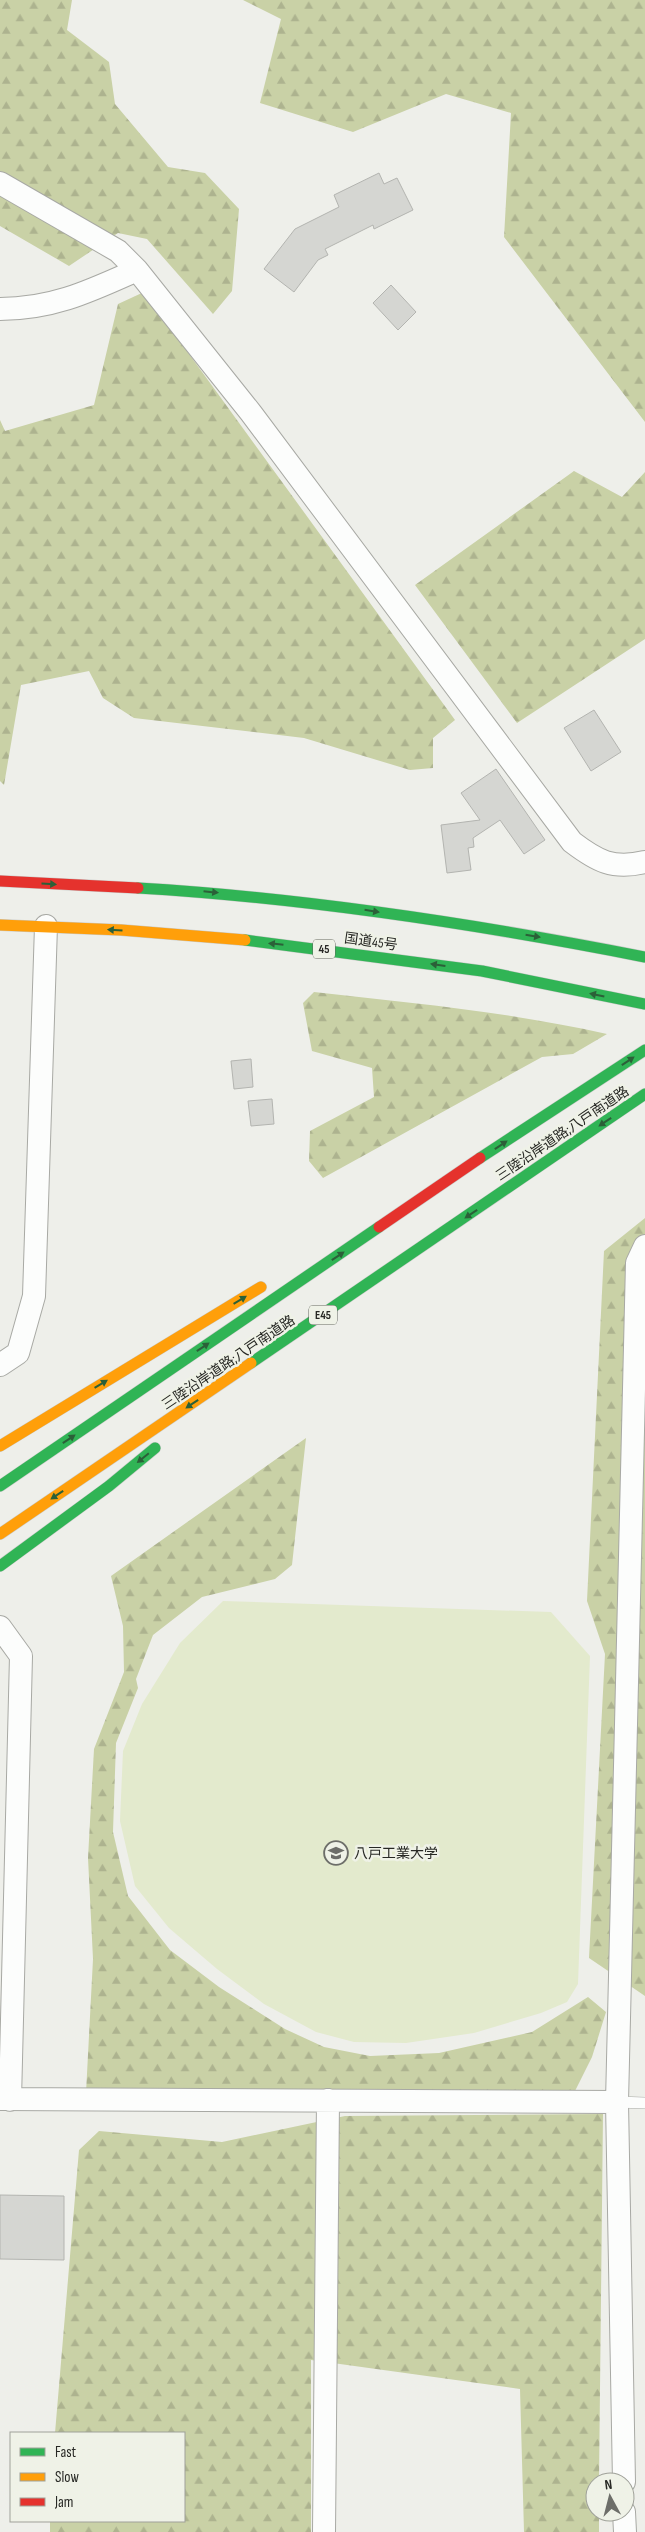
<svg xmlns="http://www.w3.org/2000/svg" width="645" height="2532" font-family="'Sofia Sans Condensed','Noto Sans JP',sans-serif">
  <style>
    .forest { fill: url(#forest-firs) }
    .pitch { fill: #e3eacd }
    .building { fill: #d5d6d2; stroke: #b3b4b0 }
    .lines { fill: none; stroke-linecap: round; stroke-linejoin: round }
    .lane-casing { stroke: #a8a9a4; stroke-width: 12 }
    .street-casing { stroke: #a8a9a4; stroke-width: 24 }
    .fast-casing { stroke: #c9cac8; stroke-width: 12 }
    .slow-casing { stroke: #c9cac8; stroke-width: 12 }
    .jam-casing { stroke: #c9cac8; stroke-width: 12 }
    .lane { stroke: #fcfdfc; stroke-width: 11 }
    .street { stroke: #fcfdfc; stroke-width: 22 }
    .fast { stroke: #30b455; stroke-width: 11 }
    .slow { stroke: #ff9f0a; stroke-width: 11 }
    .jam { stroke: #e5322d; stroke-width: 11 }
    .oneway { fill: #2b6038 }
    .labels { text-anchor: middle; stroke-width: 5; stroke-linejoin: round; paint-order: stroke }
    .shield { fill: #eff2e7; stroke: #63655e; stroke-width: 1 }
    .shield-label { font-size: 12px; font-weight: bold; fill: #272824 }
    .street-label { font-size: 14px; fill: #272824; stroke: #eff2e7 }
    .poi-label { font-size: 14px; fill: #272824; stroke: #eff2e7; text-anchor: start }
  </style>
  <defs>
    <pattern id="forest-firs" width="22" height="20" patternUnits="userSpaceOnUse" patternTransform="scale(1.25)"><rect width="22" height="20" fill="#c9d1a6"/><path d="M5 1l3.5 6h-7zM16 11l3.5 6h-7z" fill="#adb38f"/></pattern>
  </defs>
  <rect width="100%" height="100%" fill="#eeefea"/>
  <!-- forest -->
  <path class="forest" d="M0 0H72L67 30 109 62 115 104 168 167 205 173 239 209 232 291 213 314 147 239 118 233 69 266 0 226Z
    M243 0H645V422L504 237 511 113 446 94 353 132 260 103 281 19Z
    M144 292 455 720 433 738V768L410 770 304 738 134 718 103 698 89 671 21 685 4 785 0 781V420L5 431 94 405 118 304Z
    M574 471 622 497 645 472V639L517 723 415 585Z
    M314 992C413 1003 509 1012 607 1034L573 1054 542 1057 323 1178 309 1161 310 1131 374 1097 372 1068 312 1051 303 1003Z
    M645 1218V1996L589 1958 605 1654 587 1601 604 1251Z
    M306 1438 292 1565 275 1579 202 1597 153 1635 136 1679 138 1688 116 1743 113 1832 128 1896 170 1950 219 1987 285 2029 324 2047 370 2056 439 2053 532 2032 588 1997 606 2012 592 2057 574 2093H86L93 1959 88 1858 94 1749 124 1672 123 1626 111 1576Z
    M603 2114 599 2482H595V2512H599V2532H524L520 2389 311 2360V2532H50V2521H184V2433H55L79 2150 99 2131 222 2142 345 2116Z"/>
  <!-- pitch -->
  <path class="pitch" d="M223 1601 551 1612 590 1656 578 1984 567 2002 541 2013 474 2033 406 2043 354 2042 316 2032 264 2004 217 1969 169 1928 135 1886 120 1821 123 1751 142 1704 180 1643Z"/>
  <!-- building -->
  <path class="building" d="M379 173 384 184 397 178 413 210 374 229 373 225 325 249 328 255 318 260 294 292 264 269 295 229 339 207 334 195Z
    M391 285 416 312 398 330 373 303Z
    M594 710 621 752 591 771 564 728Z
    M496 769 545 840 524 854 500 820 473 838 474 847 468 848 471 870 447 873 441 825 480 820 461 793Z
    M251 1059 253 1087 234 1089 231 1061Z
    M272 1099 274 1124 251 1126 248 1101Z
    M0 2195 64 2196V2260L0 2259Z"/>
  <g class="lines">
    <!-- lane casing -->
    <g class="lane-casing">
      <path id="lane" d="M617 2102 645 2103"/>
    </g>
    <!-- street casing -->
    <g class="street-casing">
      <path id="street" d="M0 183 118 251 137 270 251 413 572 842C597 861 613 870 645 862
        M0 309C53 309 90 291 137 270
        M0 1365 18 1353 34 1296 46 926
        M0 1627 21 1656 10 2100
        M0 2099 617 2102
        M624 2482 617 2102 637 1263 645 1246
        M624 2512 625 2532
        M324 2532 328 2100"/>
    </g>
    <!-- fast casing -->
    <g class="fast-casing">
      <path id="fast" d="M138 888C309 898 477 924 645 957
        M245 940 482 971 645 1004
        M480 1158 645 1050
        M251 1363 645 1094
        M0 1486 379 1227
        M0 1566 109 1486 155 1448"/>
    </g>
    <!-- slow casing -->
    <g class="slow-casing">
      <path id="slow" d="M0 925 121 930 245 940
        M0 1446 261 1287
        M0 1534 251 1363"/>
    </g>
    <!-- jam casing -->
    <g class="jam-casing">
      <path id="jam" d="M0 881 138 888
        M379 1227 480 1158"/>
    </g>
    <!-- lane -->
    <use href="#lane" class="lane"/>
    <!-- street -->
    <use href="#street" class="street"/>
    <!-- fast -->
    <use href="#fast" class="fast"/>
    <!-- slow -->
    <use href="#slow" class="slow"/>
    <!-- jam -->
    <use href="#jam" class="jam"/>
  </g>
  <!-- one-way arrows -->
  <defs><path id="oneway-solid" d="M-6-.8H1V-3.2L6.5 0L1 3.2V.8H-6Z" transform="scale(1.25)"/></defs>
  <g class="oneway">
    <use href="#oneway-solid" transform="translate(49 884) rotate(3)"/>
    <use href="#oneway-solid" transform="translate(211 892) rotate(6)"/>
    <use href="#oneway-solid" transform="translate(372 911) rotate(9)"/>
    <use href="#oneway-solid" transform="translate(115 930) rotate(-176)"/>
    <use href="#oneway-solid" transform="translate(533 936) rotate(9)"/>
    <use href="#oneway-solid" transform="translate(276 944) rotate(-174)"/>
    <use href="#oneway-solid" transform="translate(438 965) rotate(-172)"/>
    <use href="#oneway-solid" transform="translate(597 995) rotate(-168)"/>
    <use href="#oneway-solid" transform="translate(628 1061) rotate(-34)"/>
    <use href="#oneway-solid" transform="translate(605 1122) rotate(146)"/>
    <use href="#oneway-solid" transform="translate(501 1145) rotate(-34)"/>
    <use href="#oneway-solid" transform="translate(471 1214) rotate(146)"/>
    <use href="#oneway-solid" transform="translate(338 1256) rotate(-34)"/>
    <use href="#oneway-solid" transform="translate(240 1300) rotate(-31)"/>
    <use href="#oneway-solid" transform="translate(203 1347) rotate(-34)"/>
    <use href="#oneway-solid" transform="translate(101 1384) rotate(-31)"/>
    <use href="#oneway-solid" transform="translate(192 1404) rotate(146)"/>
    <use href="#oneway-solid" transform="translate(69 1439) rotate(-34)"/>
    <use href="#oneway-solid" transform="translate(143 1458) rotate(141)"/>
    <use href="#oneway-solid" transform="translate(57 1495) rotate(146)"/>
  </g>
  <!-- icons -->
  <defs>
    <g id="university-ring" transform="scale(1.25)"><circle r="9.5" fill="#eff2e7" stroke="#6d6e69" stroke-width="1.5"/><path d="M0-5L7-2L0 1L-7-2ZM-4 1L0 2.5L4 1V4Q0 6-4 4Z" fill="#6d6e69"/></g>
  </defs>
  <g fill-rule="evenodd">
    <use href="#university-ring" x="336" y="1853"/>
  </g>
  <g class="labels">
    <!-- shield labels -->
    <g class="shield">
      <rect x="313" y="939.5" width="22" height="19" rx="4"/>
      <rect x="309" y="1305.5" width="28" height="19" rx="4"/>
    </g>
    <g class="shield-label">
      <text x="324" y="953">45</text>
      <text x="323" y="1319">E45</text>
    </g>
    <!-- street labels -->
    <g class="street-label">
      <text transform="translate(371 941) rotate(8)" y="5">国道45号</text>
      <text transform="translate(562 1133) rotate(-34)" y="5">三陸沿岸道路;八戸南道路</text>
      <text transform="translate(228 1362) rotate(-34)" y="5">三陸沿岸道路;八戸南道路</text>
    </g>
    <!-- poi labels -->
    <g class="poi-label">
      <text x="354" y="1858">八戸工業大学</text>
    </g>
  </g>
  <!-- legend -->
  <rect x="10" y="2432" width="175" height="90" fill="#eff2e7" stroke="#9fa199"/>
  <rect x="20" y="2448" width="25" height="8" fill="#30b455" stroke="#9fa199"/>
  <text x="55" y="2457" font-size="15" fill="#272824">Fast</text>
  <rect x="20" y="2473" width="25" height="8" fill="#ff9f0a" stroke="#9fa199"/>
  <text x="55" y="2482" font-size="15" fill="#272824">Slow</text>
  <rect x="20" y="2498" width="25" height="8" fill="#e5322d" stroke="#9fa199"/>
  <text x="55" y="2507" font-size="15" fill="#272824">Jam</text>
  <!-- north arrow -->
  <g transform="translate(610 2497) rotate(353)"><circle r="24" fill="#eff2e7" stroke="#9fa199"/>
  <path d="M0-4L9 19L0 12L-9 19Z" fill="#6d6e69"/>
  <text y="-8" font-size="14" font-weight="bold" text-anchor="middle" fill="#272824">N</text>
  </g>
</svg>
